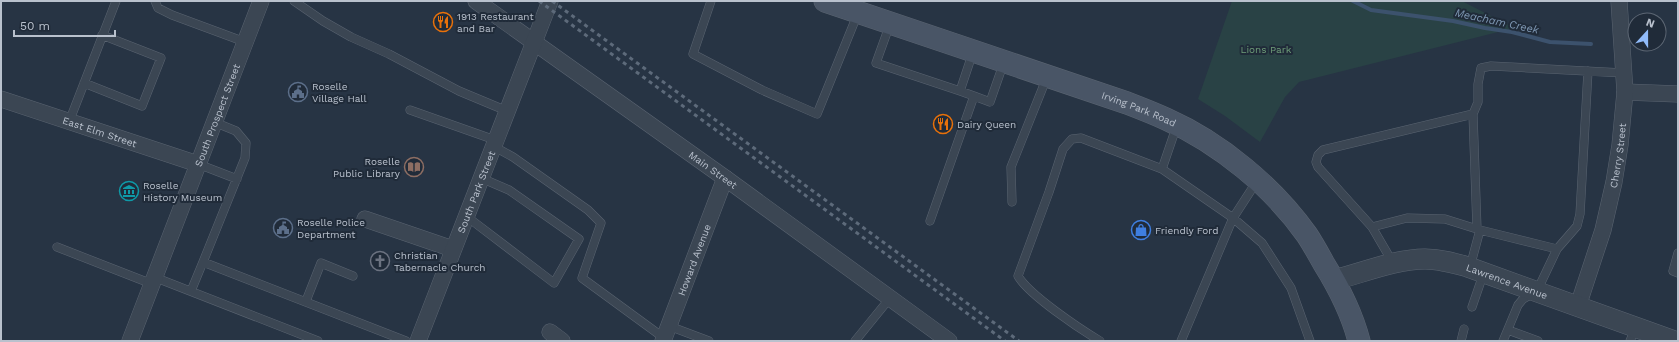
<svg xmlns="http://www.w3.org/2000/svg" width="1679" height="342" font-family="'Work Sans',sans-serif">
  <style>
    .green { fill: #294245 }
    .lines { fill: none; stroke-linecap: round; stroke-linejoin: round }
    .stream { stroke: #3c526d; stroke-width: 4 }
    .service-casing { stroke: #5a6471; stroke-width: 9 }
    .minor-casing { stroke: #5a6471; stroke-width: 17 }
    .tertiary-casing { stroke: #5a6471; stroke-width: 21 }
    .secondary-casing { stroke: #5a6471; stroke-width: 23 }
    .service { stroke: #3b4653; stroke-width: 8 }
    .minor { stroke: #3b4653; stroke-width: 16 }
    .tertiary { stroke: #3b4653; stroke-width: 20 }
    .secondary { stroke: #495566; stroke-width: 22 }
    .rail { stroke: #5d6a7a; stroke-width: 3; stroke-dasharray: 4 4; stroke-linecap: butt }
    .labels { text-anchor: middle; stroke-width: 4; stroke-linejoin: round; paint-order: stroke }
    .poi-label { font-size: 10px; fill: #b9c1cd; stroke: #202b39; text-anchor: start }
    .park-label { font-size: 10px; fill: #6f9e79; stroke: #202b39 }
    .street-label { font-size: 10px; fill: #b9c1cd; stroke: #202b39 }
    .water-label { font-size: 11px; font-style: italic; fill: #7f98b4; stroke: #202b39 }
  </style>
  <rect width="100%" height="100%" fill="#273444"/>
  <!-- green -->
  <path class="green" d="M1232 1H1462L1514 28 1299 82 1285 97 1260 142 1225 116 1198 99Z"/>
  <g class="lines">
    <!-- stream -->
    <path class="stream" d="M1353 1 1371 10 1453 21 1485 28 1512 32 1550 42 1591 44"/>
    <!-- service casing -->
    <g class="service-casing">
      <path id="service" d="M155 1 158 8 172 15 245 42
        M294 1 323 21 351 37 389 54 459 91 507 111
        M711 1 693 54 762 90 817 114 858 13
        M890 24 876 63 960 91
        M973 52 960 91 974 96
        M84 83 142 106 161 58 102 35
        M410 110 495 140
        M1473 114 1477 229
        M69 122 116 1
        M214 122 236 131 246 143 245 158 203 262 406 341
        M1177 125 1162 169 1233 218 1262 243 1291 288 1310 341
        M493 146 513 157 588 210 601 223 582 278 664 338
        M198 164 237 179
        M1012 202 1011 167 1047 77
        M466 216 554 283 579 239 509 190 481 178
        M930 221 974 96 990 102 1004 62
        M1372 227 1407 218 1445 219 1480 230
        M57 247 152 284
        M1678 253 1673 271 1678 273
        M1393 263 1372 227 1318 167 1316 162 1318 155 1323 150 1473 114 1478 102V84L1481 68 1491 66 1624 73
        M1470 267 1480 230 1557 249
        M154 277 318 341
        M191 291 203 262
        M306 301 321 263 353 276
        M1472 307 1484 272
        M669 326 709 341
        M1508 330 1538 341
        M855 341 890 298
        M1100 341C1080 329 1029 295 1018 276L1049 192 1063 149 1072 139 1081 138 1162 169
        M1181 341 1233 218 1257 181
        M1461 341 1464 329
        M1503 341 1518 305 1523 299 1537 291 1557 249 1577 226 1580 214 1588 71
        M1630 341 1636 327"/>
    </g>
    <!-- minor casing -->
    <g class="minor-casing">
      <g id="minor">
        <path id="s1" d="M476 1 725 178 949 341"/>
        <path d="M1625 92 1678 94"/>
        <path id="s2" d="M1 99 198 164"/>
        <path d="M365 219 453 249"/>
        <path id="s3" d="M1578 306 1603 230 1614 182 1620 145 1625 92 1619 1"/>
        <path d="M550 332 562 341"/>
        <path id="s4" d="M130 341 261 1"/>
        <path id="s5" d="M418 341 550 1"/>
        <path id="s6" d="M663 341 725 178"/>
      </g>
    </g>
    <!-- tertiary casing -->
    <g class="tertiary-casing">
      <g id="tertiary">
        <path id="s7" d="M1334 280C1362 273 1396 259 1425 259 1440 259 1454 263 1468 267L1674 341"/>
      </g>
    </g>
    <!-- secondary casing -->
    <g class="secondary-casing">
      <g id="secondary">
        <path id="s8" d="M825 1 1127 103C1140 108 1153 113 1166 119 1220 143 1273 187 1307 235 1313 244 1319 255 1324 264 1339 288 1352 314 1359 341"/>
      </g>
    </g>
    <!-- service -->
    <use href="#service" class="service"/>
    <!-- minor -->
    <use href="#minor" class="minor"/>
    <!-- tertiary -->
    <use href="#tertiary" class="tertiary"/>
    <!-- secondary -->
    <use href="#secondary" class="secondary"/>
    <!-- rail -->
    <path class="rail" d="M539 1 1005 341
      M552 1 1019 341"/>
  </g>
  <!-- icons -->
  <defs>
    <g id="restaurant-ring" transform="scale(1)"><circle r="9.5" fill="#202b39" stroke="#e8710a" stroke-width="1.5"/><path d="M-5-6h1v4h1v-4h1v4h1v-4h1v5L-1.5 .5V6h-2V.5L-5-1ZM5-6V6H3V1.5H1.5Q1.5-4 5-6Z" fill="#e8710a"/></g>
    <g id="civic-ring" transform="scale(1)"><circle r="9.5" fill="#202b39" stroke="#5c6f8a" stroke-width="1.5"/><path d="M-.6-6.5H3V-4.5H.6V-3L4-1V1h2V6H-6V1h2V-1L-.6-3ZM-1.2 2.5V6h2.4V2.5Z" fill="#5c6f8a"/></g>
    <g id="library-ring" transform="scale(1)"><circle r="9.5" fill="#202b39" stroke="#8d6e63" stroke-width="1.5"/><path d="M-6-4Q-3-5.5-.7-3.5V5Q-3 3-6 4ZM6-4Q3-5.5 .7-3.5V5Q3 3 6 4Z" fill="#8d6e63"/></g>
    <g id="museum-ring" transform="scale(1)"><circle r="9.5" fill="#202b39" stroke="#0f9aa8" stroke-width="1.5"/><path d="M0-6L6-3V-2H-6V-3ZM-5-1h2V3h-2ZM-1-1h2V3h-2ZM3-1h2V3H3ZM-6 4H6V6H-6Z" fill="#0f9aa8"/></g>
    <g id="shop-ring" transform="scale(1)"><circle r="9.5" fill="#202b39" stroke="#3f7fe0" stroke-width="1.5"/><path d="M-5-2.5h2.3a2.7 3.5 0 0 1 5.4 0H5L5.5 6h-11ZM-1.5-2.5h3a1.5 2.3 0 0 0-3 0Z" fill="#3f7fe0"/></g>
    <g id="church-ring" transform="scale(1)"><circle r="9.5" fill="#202b39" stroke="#6b7280" stroke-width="1.5"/><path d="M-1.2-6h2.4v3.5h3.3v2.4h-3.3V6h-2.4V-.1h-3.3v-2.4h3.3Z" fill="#6b7280"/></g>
  </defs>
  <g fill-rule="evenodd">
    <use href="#restaurant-ring" x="443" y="22"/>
    <use href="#civic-ring" x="298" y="92"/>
    <use href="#restaurant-ring" x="943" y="124"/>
    <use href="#library-ring" x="414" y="167"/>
    <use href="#museum-ring" x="129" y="191"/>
    <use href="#civic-ring" x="283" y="228"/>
    <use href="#shop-ring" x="1141" y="230"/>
    <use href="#church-ring" x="380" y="261"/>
  </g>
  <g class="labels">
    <!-- poi labels -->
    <g class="poi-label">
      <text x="457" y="20">1913 Restaurant<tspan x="457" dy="12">and Bar</tspan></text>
      <text x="312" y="90">Roselle<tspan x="312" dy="12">Village Hall</tspan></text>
      <text x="957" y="128">Dairy Queen</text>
      <text x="400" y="165" text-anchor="end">Roselle<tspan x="400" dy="12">Public Library</tspan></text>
      <text x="143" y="189">Roselle<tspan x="143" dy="12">History Museum</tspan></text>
      <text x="297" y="226">Roselle Police<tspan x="297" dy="12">Department</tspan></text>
      <text x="1155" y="234">Friendly Ford</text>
      <text x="394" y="259">Christian<tspan x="394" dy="12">Tabernacle Church</tspan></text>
    </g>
    <!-- park labels -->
    <g class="park-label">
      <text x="1266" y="53">Lions Park</text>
    </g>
    <!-- street labels -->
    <g class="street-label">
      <text dy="4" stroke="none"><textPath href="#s8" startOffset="332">Irving Park Road</textPath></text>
      <text dy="4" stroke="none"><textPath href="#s4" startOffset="242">South Prospect Street</textPath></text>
      <text dy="4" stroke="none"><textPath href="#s2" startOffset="104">East Elm Street</textPath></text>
      <text dy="4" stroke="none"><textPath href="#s3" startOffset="156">Cherry Street</textPath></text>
      <text dy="4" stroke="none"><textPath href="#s1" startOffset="291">Main Street</textPath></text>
      <text dy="4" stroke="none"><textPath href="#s5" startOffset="160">South Park Street</textPath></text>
      <text dy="4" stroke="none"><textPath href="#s6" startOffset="87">Howard Avenue</textPath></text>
      <text dy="4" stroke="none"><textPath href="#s7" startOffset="179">Lawrence Avenue</textPath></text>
    </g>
    <!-- water labels -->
    <g class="water-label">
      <text transform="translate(1497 21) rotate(12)" y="4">Meacham Creek</text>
    </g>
  </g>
  <!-- border -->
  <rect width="1679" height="342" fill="none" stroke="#b9c1cd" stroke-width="4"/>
  <!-- north arrow -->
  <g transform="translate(1647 32) rotate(21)"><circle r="19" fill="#202b39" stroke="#5d6774"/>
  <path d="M0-3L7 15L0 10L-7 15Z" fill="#90bbfa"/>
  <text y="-6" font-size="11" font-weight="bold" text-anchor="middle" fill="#b9c1cd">N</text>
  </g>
  <!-- scale -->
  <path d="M14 30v6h101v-6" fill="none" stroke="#b9c1cd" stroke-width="2"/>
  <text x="20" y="30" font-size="12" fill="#b9c1cd" stroke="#202b39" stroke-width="3" paint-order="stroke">50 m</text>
</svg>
